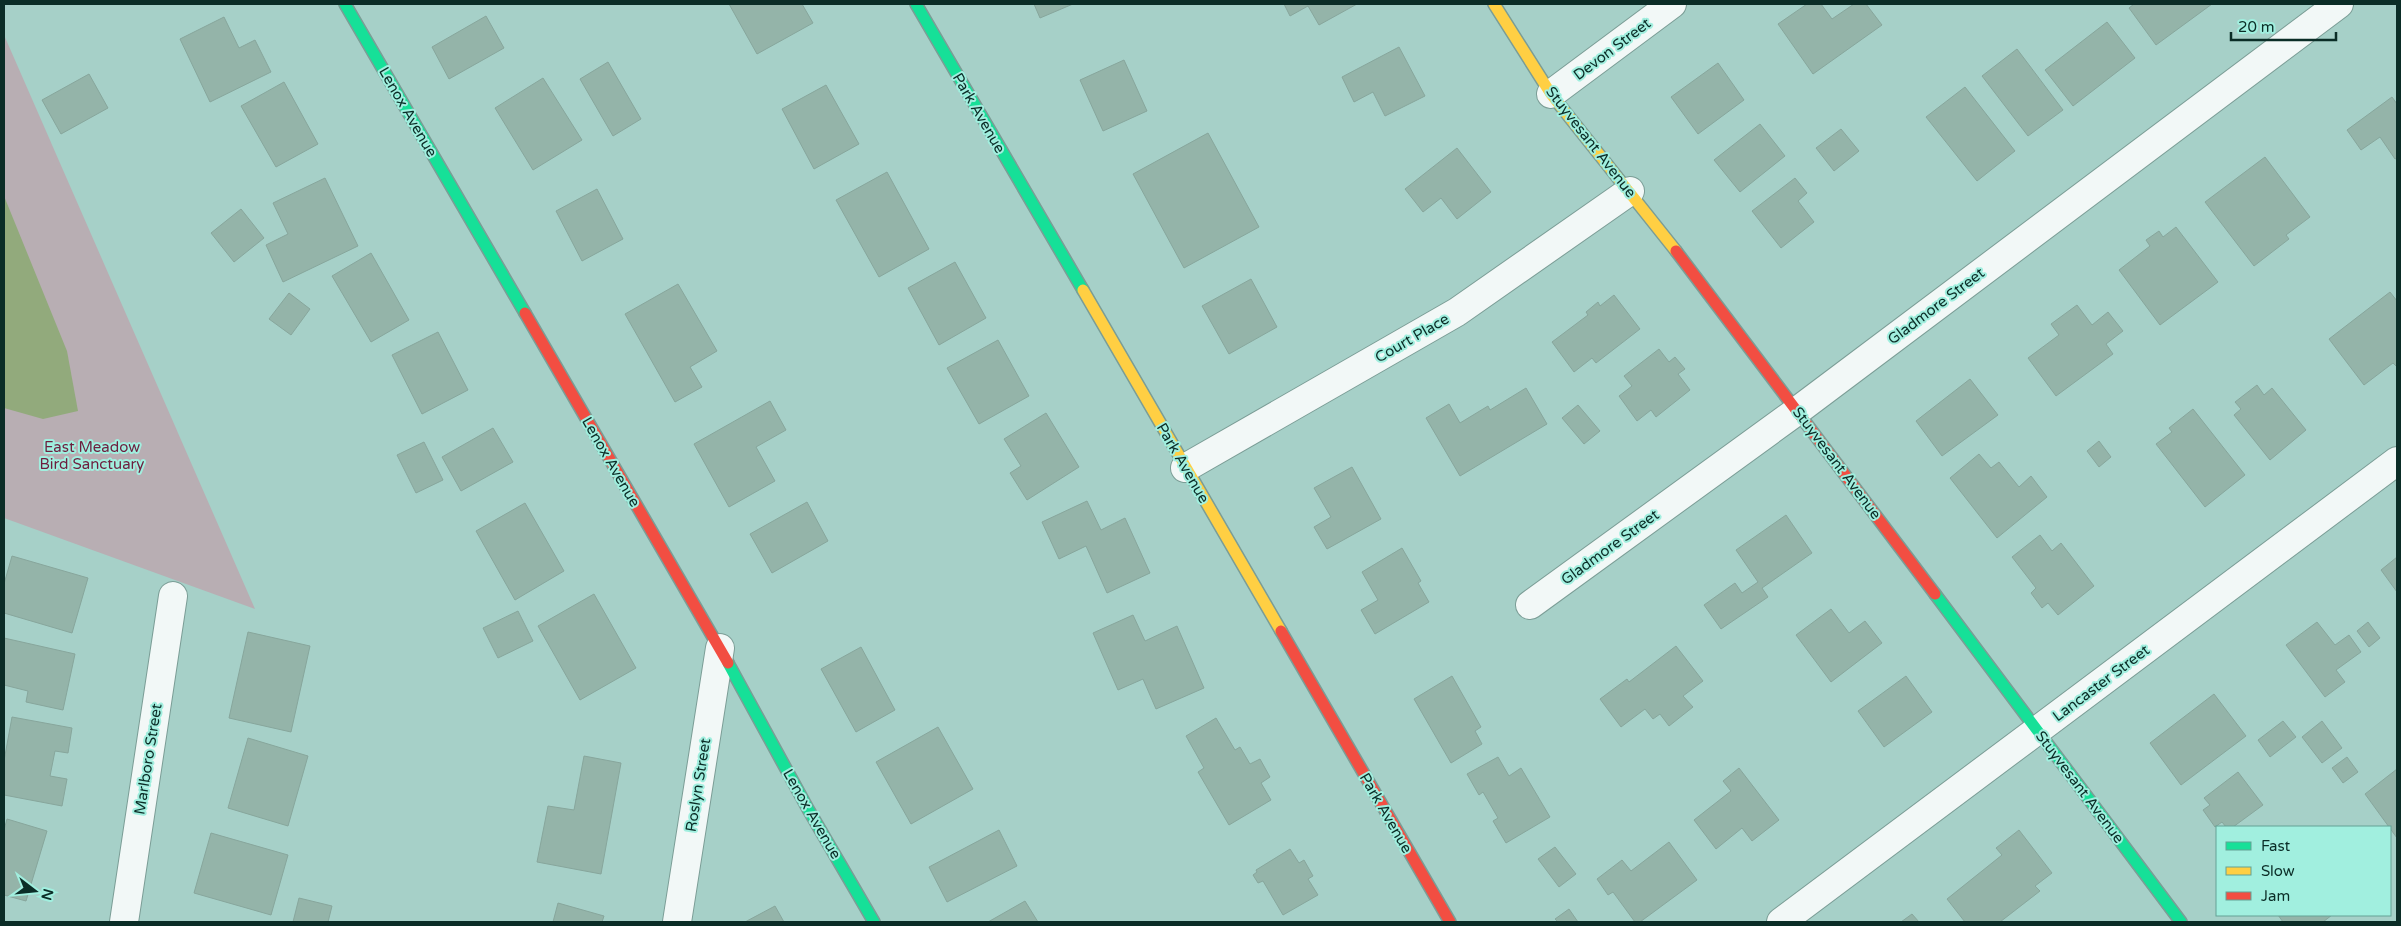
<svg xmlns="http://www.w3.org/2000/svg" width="2401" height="926" font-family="'Varela Round',sans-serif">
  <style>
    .green { fill: #b8aeb3 }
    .water { fill: #92aa7c }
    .building { fill: #94b4a9; stroke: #87a69c }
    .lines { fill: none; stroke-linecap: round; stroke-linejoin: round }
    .street-casing { stroke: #7b9d96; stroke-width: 30 }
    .fast-casing { stroke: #7b9d96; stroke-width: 14 }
    .slow-casing { stroke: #7b9d96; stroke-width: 14 }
    .jam-casing { stroke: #7b9d96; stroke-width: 14 }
    .street { stroke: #f2f8f7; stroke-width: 28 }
    .fast { stroke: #16e098; stroke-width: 11 }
    .slow { stroke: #ffcf43; stroke-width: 11 }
    .jam { stroke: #f24e42; stroke-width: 11 }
    .labels { text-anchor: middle; stroke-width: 4; stroke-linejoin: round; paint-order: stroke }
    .street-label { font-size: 15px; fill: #0b2d27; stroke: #a1efdf }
    .park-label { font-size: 15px; fill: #6e1e3e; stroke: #a1efdf }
  </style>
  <rect width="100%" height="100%" fill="#a6d0c8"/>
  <!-- green -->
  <path class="green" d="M4 35 255 609 4 518Z"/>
  <!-- water -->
  <path class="water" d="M4 196 67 351 78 411 43 419 4 408Z"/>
  <!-- building -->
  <path class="building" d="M729 4H802L813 23 757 54Z
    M1034 4H1073L1040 18Z
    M1284 4H1357L1319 25 1308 6 1290 16Z
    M1807 4H1821L1832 19 1854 4H1866L1882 25 1813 74 1778 24Z
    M2134 4H2212L2156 45 2129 8Z
    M486 16 504 48 449 79 432 47Z
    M224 17 239 48 255 40 271 72 210 102 180 39Z
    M2107 22 2135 58 2073 106 2045 70Z
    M1399 47 1425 96 1385 116 1373 92 1354 102 1342 77Z
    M2017 49 2063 110 2028 136 1982 76Z
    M1124 60 1147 111 1103 131 1080 80Z
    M608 62 641 119 613 136 580 79Z
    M1718 63 1744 100 1698 134 1671 97Z
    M89 74 108 108 61 134 42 100Z
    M543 78 582 140 533 170 495 108Z
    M284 82 318 144 276 167 241 106Z
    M826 85 859 144 814 169 782 109Z
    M1965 87 2015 151 1977 181 1926 117Z
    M2392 97 2397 104V158L2395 159 2380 137 2361 150 2347 130Z
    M1760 124 1785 156 1740 192 1714 160Z
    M1841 129 1859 151 1834 171 1816 148Z
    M1208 133 1259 227 1184 268 1133 174Z
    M1457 148 1491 192 1457 219 1441 198 1423 212 1405 189Z
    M2265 157 2310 217 2286 235 2289 239 2254 266 2205 202Z
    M887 172 929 249 879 277 836 200Z
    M325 178 358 246 283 282 266 245 288 234 273 203Z
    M1795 178 1807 193 1798 201 1814 222 1781 248 1752 211Z
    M597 189 623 239 582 261 556 211Z
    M241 209 264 238 234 262 211 233Z
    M2176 227 2218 282 2160 325 2119 270 2150 246 2146 240 2159 231 2163 237Z
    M371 253 409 320 371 342 332 276Z
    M955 262 986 318 939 345 908 288Z
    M1251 279 1277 327 1229 354 1202 306Z
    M678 284 717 351 690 367 702 387 675 402 625 314Z
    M2390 292 2397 301V367L2393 363 2364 385 2329 339Z
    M289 293 310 309 291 335 269 319Z
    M1614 295 1640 329 1596 363 1592 358 1574 372 1552 342 1588 315 1586 312 1598 302 1600 306Z
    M2077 305 2092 325 2108 312 2123 331 2106 344 2113 354 2056 396 2028 358 2059 335 2051 324Z
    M438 332 468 390 422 414 392 355Z
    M998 340 1029 396 979 424 947 368Z
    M1659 349 1669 362 1675 357 1685 369 1678 374 1690 390 1656 417 1651 410 1637 421 1619 396 1632 386 1624 376Z
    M1970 379 1998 415 1942 456 1916 421Z
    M2257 385 2264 395 2272 388 2306 430 2270 460 2234 415 2241 409 2235 402Z
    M1526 388 1547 424 1460 476 1426 418 1449 404 1460 423 1488 406 1490 410Z
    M770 401 786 430 756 447 775 481 729 507 694 444Z
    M1578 405 1600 431 1584 444 1562 418Z
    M2193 409 2245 475 2205 507 2156 444 2172 432 2169 428Z
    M1046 413 1079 467 1027 500 1010 473 1021 466 1004 439Z
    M493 428 513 462 461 491 442 457Z
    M2099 441 2111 457 2099 467 2087 451Z
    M424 442 443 480 416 493 397 455Z
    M1979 454 1991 468 1999 462 2019 487 2031 476 2047 497 1997 538 1950 478Z
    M1352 467 1381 519 1327 549 1314 527 1331 517 1314 488Z
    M1087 501 1101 530 1125 518 1150 573 1107 593 1086 546 1059 559 1042 522Z
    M807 502 828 541 772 573 750 534Z
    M525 503 564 571 515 600 476 531Z
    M1786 515 1812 553 1762 588 1768 597 1721 629 1704 605 1735 583 1742 593 1758 582 1736 550Z
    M2040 535 2052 551 2061 543 2094 586 2058 615 2048 603 2042 608 2031 593 2036 588 2012 557Z
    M1402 548 1421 581 1418 583 1429 602 1375 634 1361 610 1378 600 1362 572Z
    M12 556 88 578 72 633 4 613V584Z
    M2397 557V592L2381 570Z
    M594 594 636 668 580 700 538 626Z
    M1831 609 1849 633 1865 621 1882 643 1831 682 1796 635Z
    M518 611 533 641 498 658 483 628Z
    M1133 615 1145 641 1177 626 1204 688 1156 709 1143 679 1118 690 1093 633Z
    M2317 622 2335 645 2349 635 2361 652 2336 670 2345 682 2325 697 2286 645Z
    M2368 622 2380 638 2369 647 2357 631Z
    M248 632 310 646 291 732 229 718Z
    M4 638 75 654 63 710 26 702 28 691 4 685Z
    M1676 646 1703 681 1683 696 1693 707 1669 726 1660 714 1653 719 1645 709 1621 727 1600 699 1627 679 1629 682Z
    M861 647 895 710 856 732 821 669Z
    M1452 676 1481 727 1475 731 1482 744 1451 763 1414 699Z
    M1906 676 1932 712 1884 747 1858 711Z
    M2214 694 2246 736 2181 785 2150 743Z
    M12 717 72 728 68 753 55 751 50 776 67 779 62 806 4 795V761Z
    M1216 718 1235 750 1240 747 1250 764 1260 759 1270 777 1261 783 1271 800 1229 825 1198 772 1204 768 1186 736Z
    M2283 721 2296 737 2270 757 2258 740Z
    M2322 721 2342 748 2322 763 2302 737Z
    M938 727 973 789 911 824 876 762Z
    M248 738 308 756 288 826 228 808Z
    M584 756 621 763 601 874 537 862 548 806 574 810Z
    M1498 757 1509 776 1521 768 1550 817 1506 843 1493 821 1498 818 1483 792 1479 795 1467 774Z
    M2347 757 2358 772 2343 783 2332 768Z
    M1739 768 1779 820 1752 841 1742 828 1716 849 1694 820 1731 791 1723 781Z
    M2397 769V838L2365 794Z
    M2238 772 2263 805 2233 827H2226L2222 822 2215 827 2203 810 2210 805 2204 798Z
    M7 819 47 831 26 901 4 895V830Z
    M999 830 1017 866 947 902 929 867Z
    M2019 830 2052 873 2035 886 2040 891 2000 922H1965L1947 899 2002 855 1996 848Z
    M211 833 288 855 271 915 194 893Z
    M1669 842 1697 880 1640 922H1635L1613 892 1608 895 1597 879 1622 860 1631 871Z
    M1555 847 1576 874 1559 887 1538 859Z
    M1290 849 1299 863 1304 860 1313 876 1308 879 1318 895 1283 915 1263 881 1258 883 1253 875 1257 872 1256 870Z
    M299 898 332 906 328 922H293Z
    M1025 901 1038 922H988Z
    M558 903 604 916 602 922H553Z
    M775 906 784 922H745Z
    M1569 909 1578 922H1558L1555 919Z
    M1912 914 1919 922H1901Z
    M2278 915H2332L2323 922H2283Z"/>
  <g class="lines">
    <!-- street casing -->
    <g class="street-casing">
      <path id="street" d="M1551 94 1672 4
        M1185 468 1457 312 1630 191
        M1530 605 1797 411 2339 4
        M124 922 173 596
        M677 922 720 648
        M1781 922 2397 461"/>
    </g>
    <!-- fast casing -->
    <g class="fast-casing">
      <path id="fast" d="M345 4 525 313
        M916 4 1083 290
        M1935 594 2181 922
        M728 663 808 809 874 922"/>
    </g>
    <!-- slow casing -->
    <g class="slow-casing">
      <path id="slow" d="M1494 4 1551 94 1676 251
        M1083 290 1281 631"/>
    </g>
    <!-- jam casing -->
    <g class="jam-casing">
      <path id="jam" d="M1676 251 1935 594
        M525 313 728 663
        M1281 631 1450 922"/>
    </g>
    <!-- street -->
    <use href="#street" class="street"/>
    <!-- fast -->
    <use href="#fast" class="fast"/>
    <!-- slow -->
    <use href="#slow" class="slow"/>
    <!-- jam -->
    <use href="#jam" class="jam"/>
  </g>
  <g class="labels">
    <!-- street labels -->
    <g class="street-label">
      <text transform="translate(1612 49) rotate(-37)" y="5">Devon Street</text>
      <text transform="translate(408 112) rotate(60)" y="5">Lenox Avenue</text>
      <text transform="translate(979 113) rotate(60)" y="5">Park Avenue</text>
      <text transform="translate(1591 142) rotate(52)" y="5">Stuyvesant Avenue</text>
      <text transform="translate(1936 306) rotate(-37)" y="5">Gladmore Street</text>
      <text transform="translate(1412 338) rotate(-30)" y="5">Court Place</text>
      <text transform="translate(611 462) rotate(60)" y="5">Lenox Avenue</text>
      <text transform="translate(1183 463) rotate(60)" y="5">Park Avenue</text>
      <text transform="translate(1837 463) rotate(53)" y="5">Stuyvesant Avenue</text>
      <text transform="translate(1610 547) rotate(-36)" y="5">Gladmore Street</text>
      <text transform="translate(2101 683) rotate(-37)" y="5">Lancaster Street</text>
      <text transform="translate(148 759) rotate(-81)" y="5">Marlboro Street</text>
      <text transform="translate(698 785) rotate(-81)" y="5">Roslyn Street</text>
      <text transform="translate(2080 787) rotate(53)" y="5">Stuyvesant Avenue</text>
      <text transform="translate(1386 813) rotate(60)" y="5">Park Avenue</text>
      <text transform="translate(812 814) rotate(60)" y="5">Lenox Avenue</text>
    </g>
    <!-- park labels -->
    <g class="park-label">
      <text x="92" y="452">East Meadow<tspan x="92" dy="17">Bird Sanctuary</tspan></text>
    </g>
  </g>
  <!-- border -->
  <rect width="2401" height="926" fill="none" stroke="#0b2d27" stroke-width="10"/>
  <!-- legend -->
  <rect x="2216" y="826" width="175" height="90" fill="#a1efdf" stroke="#65a195"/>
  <rect x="2226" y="842" width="25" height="8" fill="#16e098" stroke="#65a195"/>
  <text x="2261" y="851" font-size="15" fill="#0b2d27">Fast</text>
  <rect x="2226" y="867" width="25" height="8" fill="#ffcf43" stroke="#65a195"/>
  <text x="2261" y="876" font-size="15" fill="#0b2d27">Slow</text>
  <rect x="2226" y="892" width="25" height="8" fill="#f24e42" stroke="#65a195"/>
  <text x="2261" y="901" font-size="15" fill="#0b2d27">Jam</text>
  <!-- north arrow -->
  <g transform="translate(35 891) rotate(106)" stroke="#a1efdf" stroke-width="4" paint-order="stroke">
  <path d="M0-4L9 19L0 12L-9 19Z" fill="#0b2d27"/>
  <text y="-8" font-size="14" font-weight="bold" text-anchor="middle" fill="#0b2d27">N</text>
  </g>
  <!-- scale -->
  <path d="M2231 32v8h105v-8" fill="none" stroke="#0b2d27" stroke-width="2.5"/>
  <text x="2238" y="32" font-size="15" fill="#0b2d27" stroke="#a1efdf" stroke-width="4" paint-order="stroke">20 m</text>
</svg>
